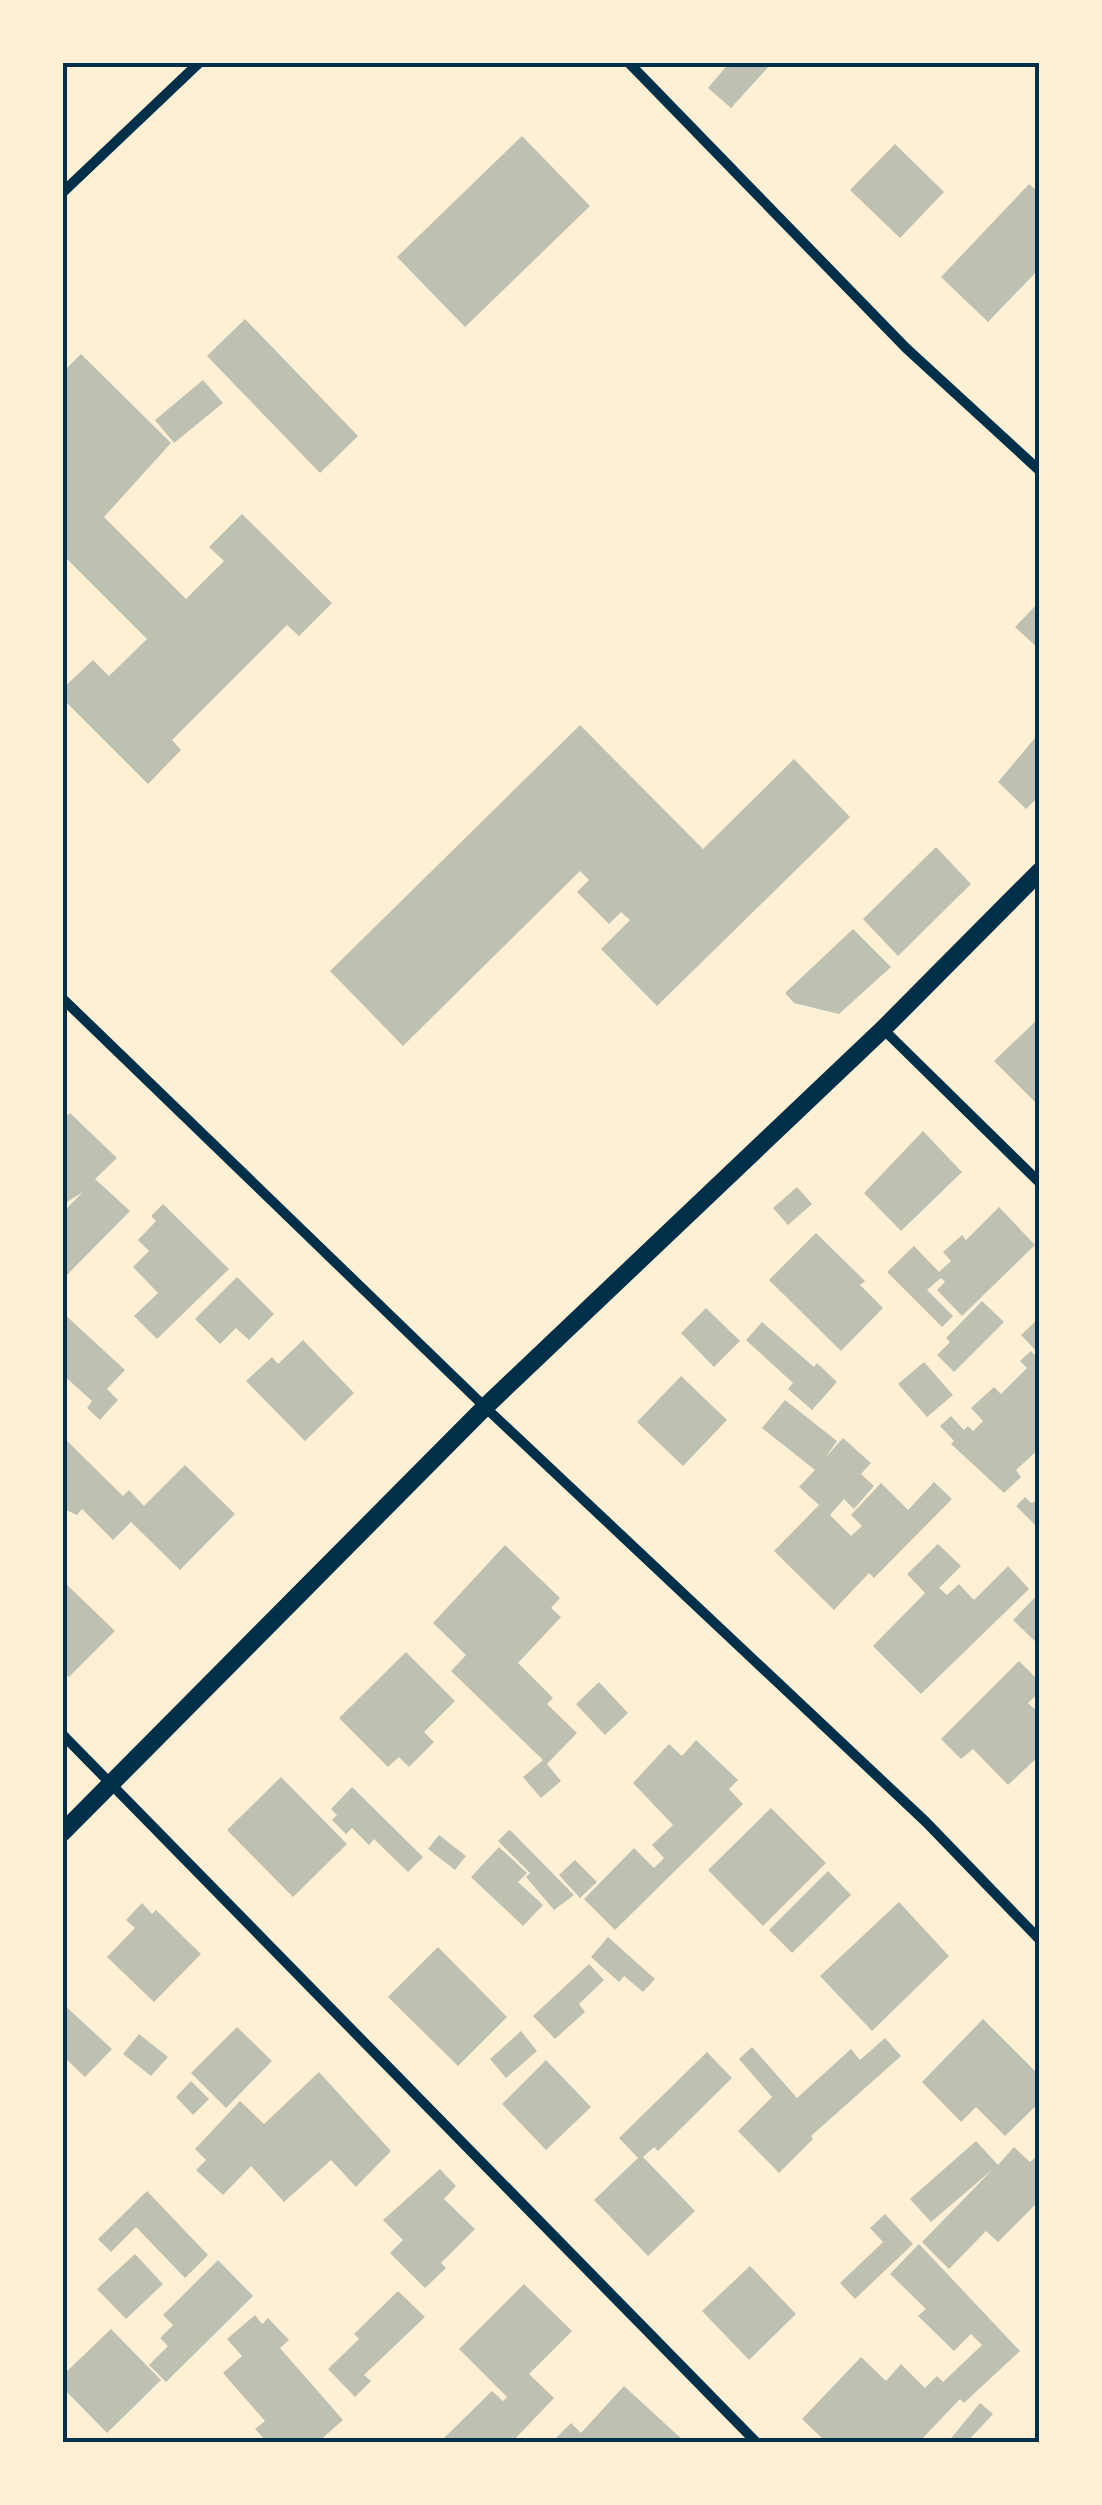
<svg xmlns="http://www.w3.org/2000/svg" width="1102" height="2505" font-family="Poppins,sans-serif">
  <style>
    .building { fill: #bec0b2 }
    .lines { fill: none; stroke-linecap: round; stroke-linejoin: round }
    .minor { stroke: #003049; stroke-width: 10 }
    .tertiary { stroke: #003049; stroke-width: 18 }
    .neatline { fill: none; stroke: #003049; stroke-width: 4 }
  </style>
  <rect width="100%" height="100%" fill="#fdf0d5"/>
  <!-- building -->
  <path class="building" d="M730 62H773L731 108 708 88Z
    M522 136 590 206 465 327 397 257Z
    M895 144 944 192 900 238 850 190Z
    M1029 184 1040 193V268L988 322 941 277Z
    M245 319 358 436 320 473 207 356Z
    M81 354 171 443 104 517 186 599 224 561 209 547 242 514 332 603 299 636 287 625 172 740 181 750 148 784 62 698V689L93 660 109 676 147 639 62 554V373Z
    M203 380 223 403 174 443 155 420Z
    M1040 601V650L1015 627Z
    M580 725 703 849 794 759 850 817 657 1006 601 949 630 920 621 912 609 924 577 892 589 880 580 871 403 1046 330 971Z
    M1040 732V795L1026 809 998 782Z
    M936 847 971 884 898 956 863 919Z
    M853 929 891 967 839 1014 794 1003 785 993Z
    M1040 1017V1107L994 1061Z
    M70 1113 117 1158 95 1179 130 1211 62 1280V1213L83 1192 62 1205V1120Z
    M923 1131 962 1172 901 1231 864 1193Z
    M797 1187 812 1204 788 1225 773 1208Z
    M163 1204 229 1269 157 1339 134 1316 158 1293 133 1267 149 1251 138 1240 156 1221 151 1216Z
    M999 1207 1035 1245 962 1316 937 1290 945 1282 941 1278 927 1290 953 1316 942 1327 887 1272 914 1246 939 1272 951 1261 943 1252 962 1235 966 1240Z
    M816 1233 865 1281 860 1285 883 1308 841 1351 769 1280Z
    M237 1277 274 1314 249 1340 236 1328 220 1344 195 1319Z
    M982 1301 1004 1322 954 1372 937 1355 950 1342 946 1338Z
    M706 1308 740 1341 714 1367 681 1333Z
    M62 1312 125 1370 107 1389 118 1400 100 1420 87 1408 92 1401 62 1374Z
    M1040 1317V1355L1021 1335Z
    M762 1322 814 1367 817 1363 837 1382 812 1410 788 1389 793 1383 746 1340Z
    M303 1340 354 1393 305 1441 246 1381 272 1357 278 1364Z
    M1031 1351 1040 1360V1448L1016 1470 1021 1477 1004 1493 951 1444 954 1441 940 1426 951 1416 964 1430 968 1426 973 1431 983 1421 971 1408 994 1387 1001 1394 1027 1368 1020 1361Z
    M924 1362 953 1395 927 1417 898 1384Z
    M681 1376 727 1420 683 1466 637 1422Z
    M785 1400 837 1441 825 1458 843 1438 871 1463 861 1474 874 1486 854 1509 844 1499 830 1515 851 1536 862 1526 851 1515 881 1483 908 1510 934 1482 952 1499 874 1578 869 1573 834 1610 774 1551 819 1505 799 1487 815 1470 762 1428Z
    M62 1436 123 1496 129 1490 144 1506 185 1465 235 1514 180 1570 131 1522 113 1540 82 1509 77 1515 62 1508Z
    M1025 1497 1031 1503 1040 1500V1530L1016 1506Z
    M938 1544 961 1566 939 1588 947 1595 959 1584 974 1600 1008 1566 1029 1589 921 1694 873 1646 925 1593 907 1574Z
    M505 1545 560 1598 551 1608 561 1617 518 1663 553 1698 547 1704 577 1733 547 1764 561 1781 541 1798 523 1777 543 1760 451 1671 466 1655 433 1623Z
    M62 1580 115 1631 69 1677 62 1671Z
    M1040 1592V1646L1013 1620Z
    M406 1652 455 1701 424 1732 434 1742 409 1767 399 1757 388 1767 339 1718Z
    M1019 1661 1040 1682V1692L1028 1703 1040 1714V1755L1008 1785 973 1749 961 1759 941 1739Z
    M599 1682 628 1713 605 1735 576 1704Z
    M696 1740 738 1780 729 1789 743 1804 615 1930 584 1899 634 1848 654 1868 664 1858 652 1845 673 1825 633 1783 669 1744 682 1756Z
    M281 1777 347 1844 293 1897 227 1830Z
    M352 1787 423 1857 408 1872 374 1839 369 1845 352 1828 346 1834 332 1820 337 1815 331 1809Z
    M771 1808 826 1863 763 1926 708 1870Z
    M509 1830 511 1831 574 1895 554 1910 526 1877 530 1873 498 1841Z
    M439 1835 466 1856 455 1870 428 1849Z
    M499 1847 527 1873 518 1882 543 1905 523 1926 471 1877Z
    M575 1860 597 1882 580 1898 559 1875Z
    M828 1871 851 1895 792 1953 769 1930Z
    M899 1902 949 1956 872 2031 820 1976Z
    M142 1903 152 1914 156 1910 201 1954 154 2002 107 1957 135 1928 126 1920Z
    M608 1937 655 1979 643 1992 624 1976 619 1982 591 1957Z
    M438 1947 507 2017 458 2066 388 1997Z
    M589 1964 604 1980 579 2004 585 2012 555 2039 533 2016Z
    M62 2003 112 2049 85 2077 62 2055Z
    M983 2019 1040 2076V2102L1005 2136 976 2107 961 2122 922 2082Z
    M237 2027 272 2061 226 2108 191 2073Z
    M521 2031 537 2051 506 2078 490 2059Z
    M139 2034 168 2057 151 2076 123 2054Z
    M885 2038 901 2056 811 2136 813 2139 779 2173 738 2131 772 2097 739 2059 752 2047 797 2098 851 2049 860 2060Z
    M707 2052 732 2078 658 2151 654 2147 643 2157 695 2211 648 2256 594 2200 638 2158 619 2138Z
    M546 2060 591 2107 546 2150 502 2104Z
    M319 2072 391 2151 356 2187 331 2160 284 2202 251 2166 223 2195 196 2170 206 2160 195 2149 240 2101 264 2124Z
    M191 2081 209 2099 193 2115 176 2097Z
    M976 2141 998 2165 1014 2147 1030 2162 1040 2153V2200L998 2242 986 2231 949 2269 922 2242 992 2170 931 2222 910 2199Z
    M440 2169 456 2186 444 2199 475 2229 441 2263 446 2268 425 2288 390 2253 403 2240 383 2220Z
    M147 2191 208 2255 185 2278 136 2227 111 2252 98 2239Z
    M885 2214 913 2244 855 2299 840 2283 883 2242 870 2228Z
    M919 2244 1020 2351 964 2403 960 2399 919 2442H826L802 2419 861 2357 886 2381 901 2364 925 2388 937 2376 943 2382 982 2345 971 2334 954 2351 918 2316 926 2309 890 2274Z
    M135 2254 163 2284 126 2319 97 2289Z
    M218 2260 253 2296 166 2382 149 2365 168 2346 160 2338 173 2325 163 2315Z
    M750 2266 796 2314 749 2360 702 2311Z
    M524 2284 572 2331 529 2374 554 2398 512 2442H449L444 2438 492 2391 503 2401 507 2397 459 2349Z
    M398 2291 425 2317 364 2375 371 2381 355 2397 328 2369 359 2339 354 2334Z
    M255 2315 262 2324 268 2318 289 2340 280 2348 343 2420 318 2442H267L255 2429 265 2421 223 2373 242 2356 227 2339Z
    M111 2329 161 2380 107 2433 62 2387V2376Z
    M624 2386 685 2442H552L571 2423 581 2433Z
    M980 2403 993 2414 967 2442H948Z"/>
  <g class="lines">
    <!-- minor -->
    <path class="minor" d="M628 62 906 348 1040 471
      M62 193 200 62
      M62 998 485 1407 926 1822 1040 1940
      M883 1029 1040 1183
      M62 1734 756 2442"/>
    <!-- tertiary -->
    <path class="tertiary" d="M62 1833 485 1407 883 1029 1040 871"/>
  </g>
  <!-- border -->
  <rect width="1102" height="2505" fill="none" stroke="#fdf0d5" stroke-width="130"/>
  <rect x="65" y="65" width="972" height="2375" class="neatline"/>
</svg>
